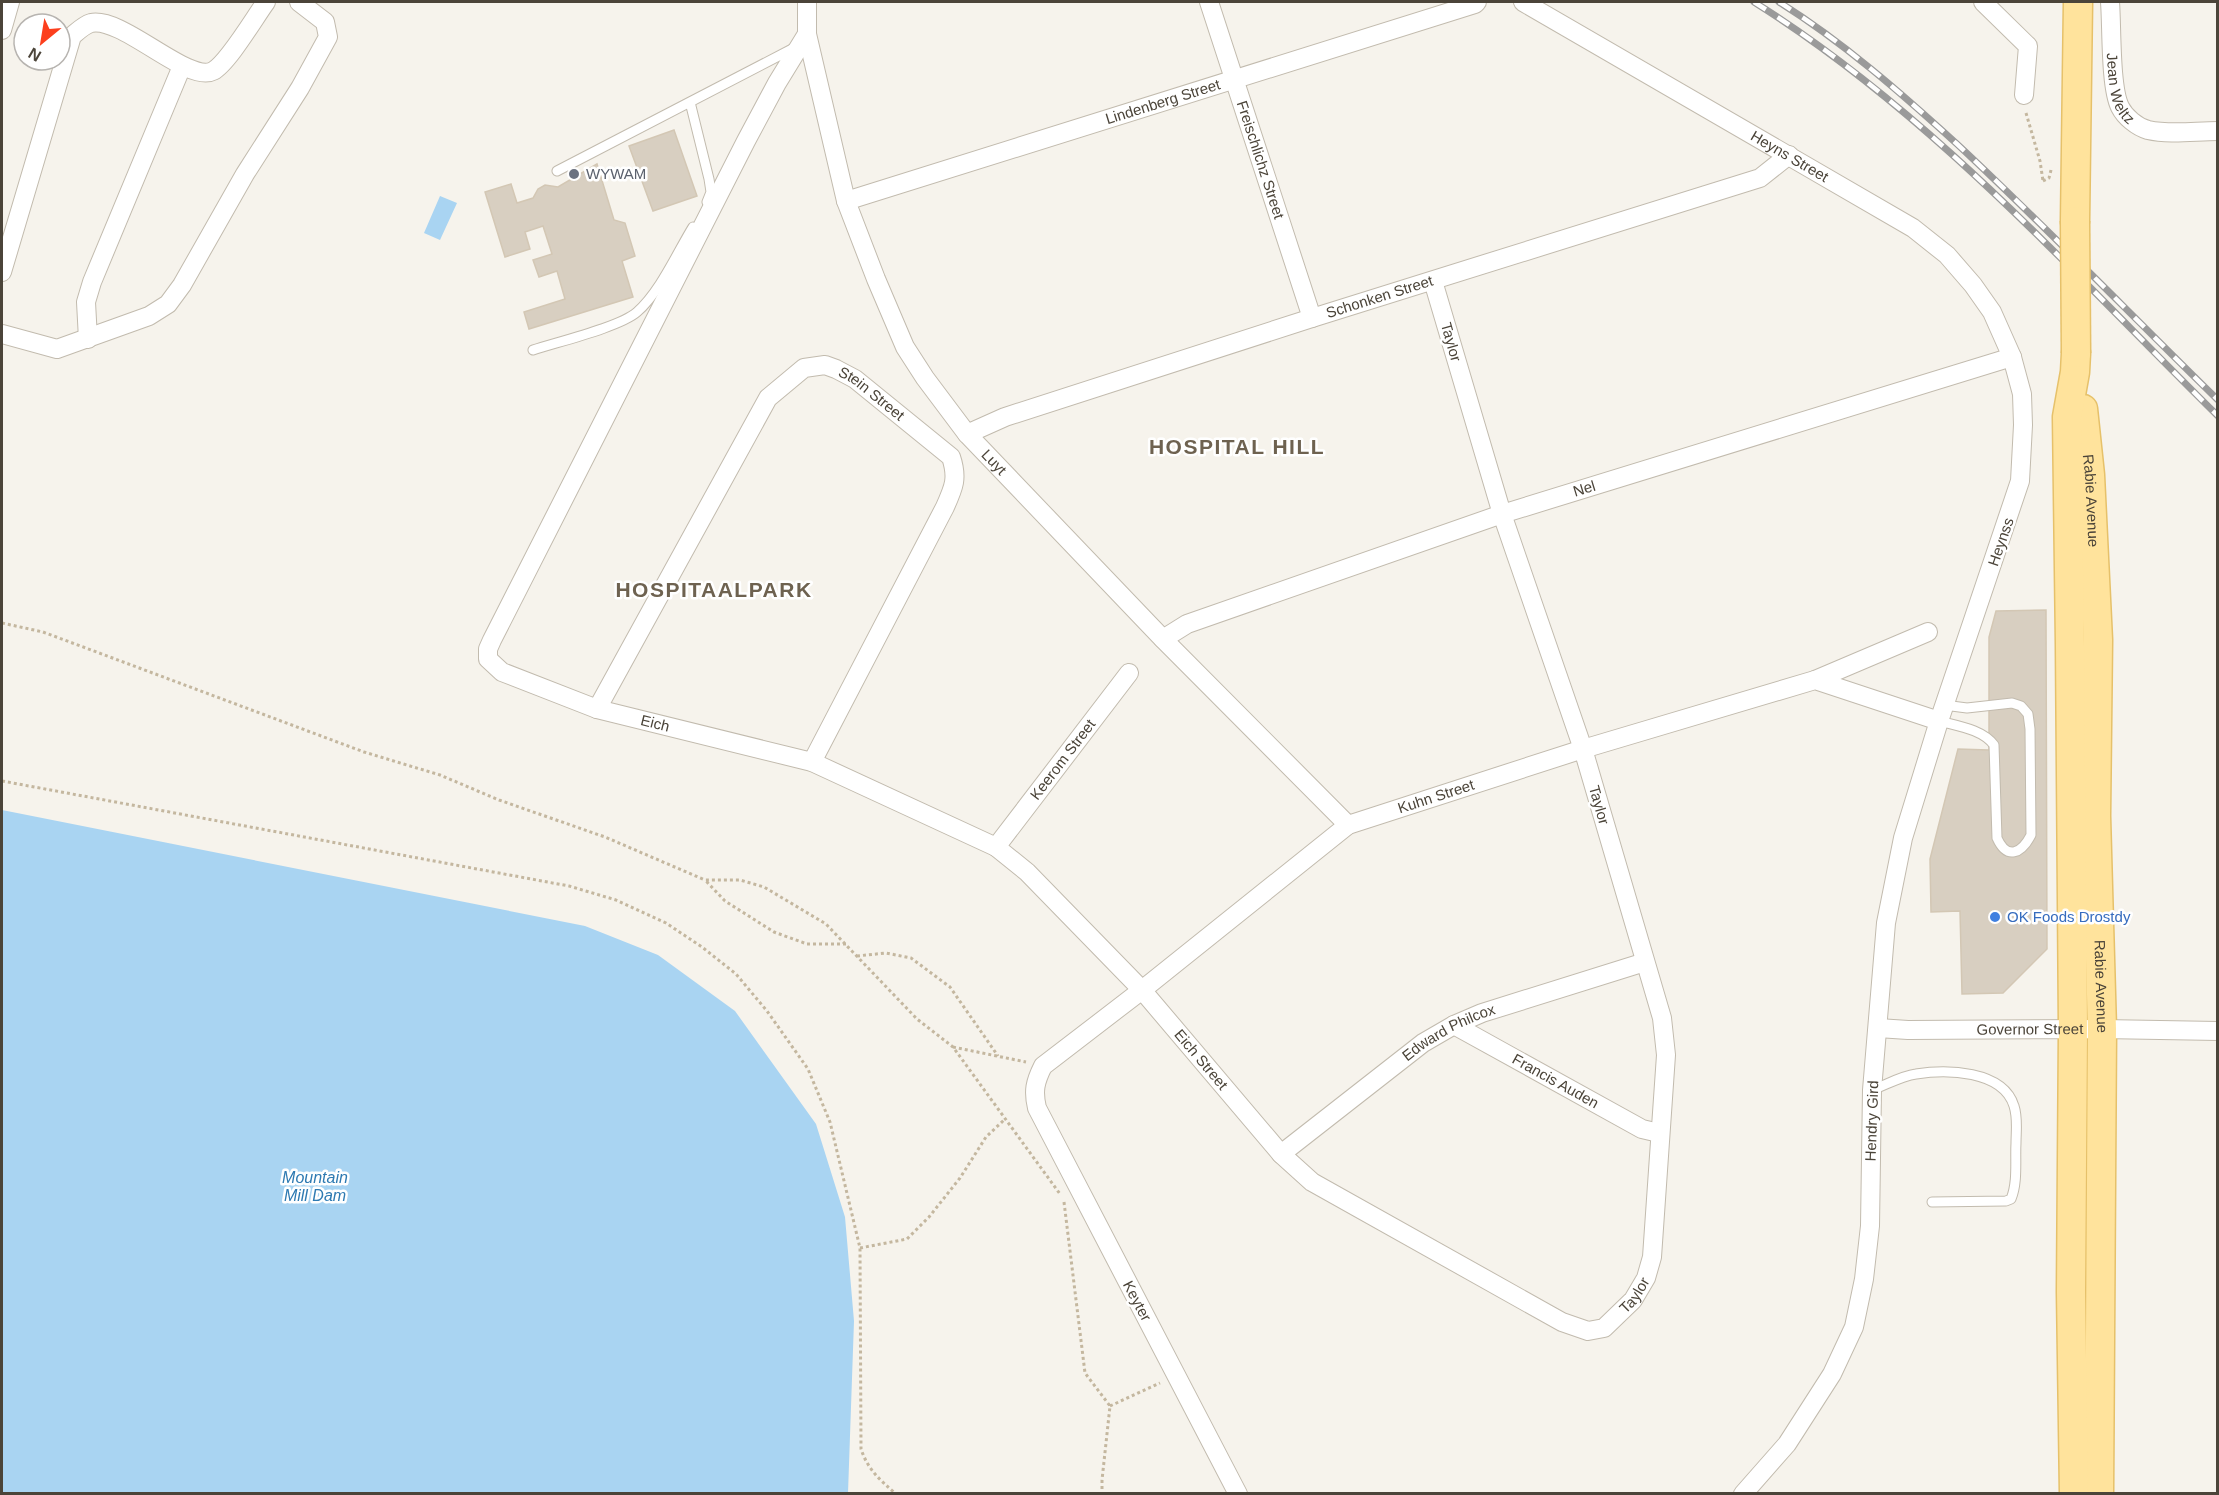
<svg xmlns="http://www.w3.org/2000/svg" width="2219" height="1495" font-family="Helvetica,sans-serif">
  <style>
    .water { fill: #a9d4f2 }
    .building { fill: #d8cfc1; stroke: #d3c7b4; stroke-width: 1.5 }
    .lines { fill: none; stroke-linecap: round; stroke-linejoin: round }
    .service-casing { stroke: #c2bbae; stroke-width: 11 }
    .minor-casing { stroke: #c2bbae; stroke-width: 20 }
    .primary-casing { stroke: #e6c16a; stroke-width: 31 }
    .path { stroke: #c4b79f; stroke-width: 3; stroke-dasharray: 3 3; stroke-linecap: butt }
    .service { stroke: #fff; stroke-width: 9 }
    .minor { stroke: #fff; stroke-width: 18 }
    .primary { stroke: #ffe39c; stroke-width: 28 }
    .rail-casing { stroke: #9a9a9a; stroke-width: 7 }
    .rail { stroke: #fff; stroke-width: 4.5; stroke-dasharray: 14; stroke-linecap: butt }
    .primary-bridge-casing { stroke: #e6c16a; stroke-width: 31; stroke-linecap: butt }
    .primary-bridge { stroke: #ffe39c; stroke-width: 28 }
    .worship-dot { fill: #6b7280; stroke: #fff; stroke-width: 2 }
    .shop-dot { fill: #3f7fe0; stroke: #fff; stroke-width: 2 }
    .labels { text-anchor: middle; stroke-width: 5; stroke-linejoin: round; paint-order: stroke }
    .street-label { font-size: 15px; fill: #4b4439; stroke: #fff }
    .worship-label { font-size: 15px; fill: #5b616d; stroke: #fff; text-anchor: start }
    .shop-label { font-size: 15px; fill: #366cbe; stroke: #fff; text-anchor: start }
    .water-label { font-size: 16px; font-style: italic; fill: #2e7ab2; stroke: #fff }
    .district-label { font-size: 21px; font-weight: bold; letter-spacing: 1.5px; fill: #6e6250; stroke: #fff }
  </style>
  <rect width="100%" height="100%" fill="#f6f3ec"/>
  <!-- water -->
  <path class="water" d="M440 196 457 203 440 240 424 233Z
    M2 810 585 926 658 955 735 1011 816 1124 845 1217 854 1321 848 1493H2Z"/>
  <!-- building -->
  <path class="building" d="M674 130 697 196 653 211 629 146Z
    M597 164 614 220 625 223 635 256 622 261 633 297 529 329 524 312 565 299 557 271 539 277 533 260 552 254 543 226 525 232 530 249 505 257 485 192 511 184 517 203 533 198 538 189 545 185 558 187Z
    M2046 610 2047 949 2003 993 1962 994 1960 911 1931 912 1930 859 1958 749 1989 750V637L1996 611Z"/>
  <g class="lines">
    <!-- service casing -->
    <g class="service-casing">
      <path id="service" d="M690 102 709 179 711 192 707 202
        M557 171 794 48
        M533 350C557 342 620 327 637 312 660 292 677 253 693 227
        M1939 721C1957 726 1982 729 1994 745L1997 838C2007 860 2021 854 2031 835L2030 729 2028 714 2021 706 2012 703 1967 708 1944 705
        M1872 1090C1886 1085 1901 1076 1916 1074 1946 1069 2003 1070 2014 1106 2018 1118 2016 1131 2016 1143 2015 1160 2018 1182 2011 1199L2006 1201 1932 1202"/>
    </g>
    <!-- minor casing -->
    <g class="minor-casing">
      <g id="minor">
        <path id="s1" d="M807 2V34L846 201 876 279 905 347 925 378 967 434 1163 639 1348 825"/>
        <path id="s2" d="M1209 2 1312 318"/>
        <path id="s3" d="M1523 2 1913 228 1947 255 1973 285 1992 312 2012 357 2022 394 2023 425 2020 481 1939 721 1903 838 1886 923 1872 1090 1870 1226 1864 1279 1854 1327 1832 1374 1787 1444 1743 1494"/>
        <path d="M1983 2 2028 46 2024 95"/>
        <path id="s4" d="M2110 2C2112 26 2110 87 2120 107 2125 117 2137 127 2148 130 2170 135 2195 131 2218 131"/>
        <path d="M2 30 10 2"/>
        <path id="s5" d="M807 34 777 83 746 141 492 640 488 649V659L502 672 597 709 812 762 996 847 1027 872 1142 990 1281 1154 1312 1182 1562 1322 1588 1331 1604 1328 1633 1300 1646 1278 1652 1257 1666 1055 1662 1018 1583 749 1502 514 1433 281"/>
        <path id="s6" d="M846 201 1475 4 1477 2"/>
        <path d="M2 272 72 36C78 31 84 25 91 23 122 16 188 84 213 71 228 63 255 17 266 2"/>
        <path d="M2 334 57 349 149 316 168 304 182 285 245 174 300 88 328 37 325 22 299 2"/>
        <path d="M88 339 86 302 92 282 182 66"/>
        <path id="s7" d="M967 434 1005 417 1312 318 1760 178 1789 155"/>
        <path id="s8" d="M1163 639 1187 624 1502 514 2012 357"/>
        <path d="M1815 680 1928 632"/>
        <path id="s9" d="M597 709 768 398 804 368 825 365 836 369 855 379 951 457C958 478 954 487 945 507L812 762"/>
        <path id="s10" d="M996 847 1129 673"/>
        <path id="s11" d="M1454 1025 1642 1129 1659 1133"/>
        <path id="s12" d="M1878 1028 1908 1030 2102 1029 2218 1031"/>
        <path id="s13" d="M1281 1154 1423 1043 1454 1025 1482 1013 1645 962"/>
        <path id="s14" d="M1238 1494 1037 1108C1033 1091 1035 1082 1043 1066L1142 990 1348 825 1583 749 1815 680 1939 721"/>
      </g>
    </g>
    <!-- primary casing -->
    <g class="primary-casing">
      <g id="primary">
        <path d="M2075 221 2078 2"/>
        <path id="s15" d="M2083 409 2090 475 2098 640 2096 816 2102 1029 2099 1494"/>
        <path d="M2074 1494 2071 1292 2073 1030 2070 646 2067 417 2075 372 2076 353"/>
      </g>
    </g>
    <!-- path -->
    <path class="path" d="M2026 113 2040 161 2043 181
      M2043 181 2049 178 2051 170
      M2 623 43 632 364 752 440 775 499 800 605 837 705 880
      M2 781 569 886 616 900 666 923 702 947 736 974 767 1011 808 1069 830 1122 860 1248 861 1449C868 1470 880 1480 896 1494
      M846 944H807L774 932 725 901 705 880H740L764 887 826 924 917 1019 953 1047 1060 1194
      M857 956 886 953 911 958 950 987 998 1056
      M953 1047 1026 1062
      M1064 1202 1085 1373 1110 1406 1102 1480V1494
      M860 1248 907 1239 929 1217 960 1178 986 1137 1004 1120
      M1110 1406 1160 1383"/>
    <!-- service -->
    <use href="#service" class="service"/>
    <!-- minor -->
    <use href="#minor" class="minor"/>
    <!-- primary -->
    <use href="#primary" class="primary"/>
    <!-- rail casing -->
    <g class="rail-casing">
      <path id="rail" d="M1754 2C1930 112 2071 271 2218 416
        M1779 2C1843 42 1901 93 1957 144 2046 227 2131 315 2218 400"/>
    </g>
    <!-- rail -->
    <use href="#rail" class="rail"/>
    <!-- primary-bridge casing -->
    <g class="primary-bridge-casing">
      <path id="primary-bridge" d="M2075 221 2076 353"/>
    </g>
    <!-- primary-bridge -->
    <use href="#primary-bridge" class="primary-bridge"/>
  </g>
  <!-- markers -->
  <circle class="worship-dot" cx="574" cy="174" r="6"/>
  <circle class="shop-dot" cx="1995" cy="917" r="6"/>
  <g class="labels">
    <!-- street labels -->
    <g class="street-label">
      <text dy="5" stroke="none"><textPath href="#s4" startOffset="88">Jean Weltz</textPath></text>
      <text dy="5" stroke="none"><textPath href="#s6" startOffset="332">Lindenberg Street</textPath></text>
      <text dy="5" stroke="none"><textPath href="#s3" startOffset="308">Heyns Street</textPath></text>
      <text dy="5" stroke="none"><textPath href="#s2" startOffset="166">Freischlichz Street</textPath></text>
      <text dy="5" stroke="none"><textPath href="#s7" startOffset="435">Schonken Street</textPath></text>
      <text transform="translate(1451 342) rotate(74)" y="5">Taylor</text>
      <text dy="5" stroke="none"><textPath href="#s9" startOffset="478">Stein Street</textPath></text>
      <text dy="5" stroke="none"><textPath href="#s1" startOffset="507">Luyt</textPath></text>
      <text dy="5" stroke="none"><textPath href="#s8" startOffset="448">Nel</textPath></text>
      <text dy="5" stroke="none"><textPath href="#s15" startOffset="92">Rabie Avenue</textPath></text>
      <text transform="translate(2001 542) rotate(-71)" y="5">Heynss</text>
      <text dy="5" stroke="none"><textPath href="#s5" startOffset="884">Eich</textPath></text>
      <text dy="5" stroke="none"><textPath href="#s10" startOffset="110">Keerom Street</textPath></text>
      <text dy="5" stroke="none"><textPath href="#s14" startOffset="960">Kuhn Street</textPath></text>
      <text transform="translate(1599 805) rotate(74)" y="5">Taylor</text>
      <text dy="5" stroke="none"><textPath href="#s15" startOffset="578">Rabie Avenue</textPath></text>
      <text dy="5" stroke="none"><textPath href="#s12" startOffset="152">Governor Street</textPath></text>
      <text dy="5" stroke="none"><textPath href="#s13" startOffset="208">Edward Philcox</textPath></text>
      <text dy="5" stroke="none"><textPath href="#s5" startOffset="1544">Eich Street</textPath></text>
      <text dy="5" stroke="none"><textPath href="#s11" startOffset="116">Francis Auden</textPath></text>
      <text transform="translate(1872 1121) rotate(-88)" y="5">Hendry Gird</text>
      <text dy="5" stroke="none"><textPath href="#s5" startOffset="2085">Taylor</textPath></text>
      <text transform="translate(1137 1301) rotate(62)" y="5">Keyter</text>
    </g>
    <!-- worship labels -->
    <g class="worship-label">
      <text x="586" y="179">WYWAM</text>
    </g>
    <!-- shop labels -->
    <g class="shop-label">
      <text x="2007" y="922">OK Foods Drostdy</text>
    </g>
    <!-- water labels -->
    <g class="water-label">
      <text x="315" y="1183">Mountain<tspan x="315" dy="18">Mill Dam</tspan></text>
    </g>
    <!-- district labels -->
    <g class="district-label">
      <text x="1237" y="454">HOSPITAL HILL</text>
      <text x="714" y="597">HOSPITAALPARK</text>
    </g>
  </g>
  <!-- border -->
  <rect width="2219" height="1495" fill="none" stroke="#4b4439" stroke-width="6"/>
  <!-- north arrow -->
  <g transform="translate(42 42) rotate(210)"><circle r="28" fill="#ffffff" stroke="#b7b4b0" stroke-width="1.5"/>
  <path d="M0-4.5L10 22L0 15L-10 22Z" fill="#fc3f1d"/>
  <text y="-9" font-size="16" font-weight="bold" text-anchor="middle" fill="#4b4439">N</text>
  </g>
</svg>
